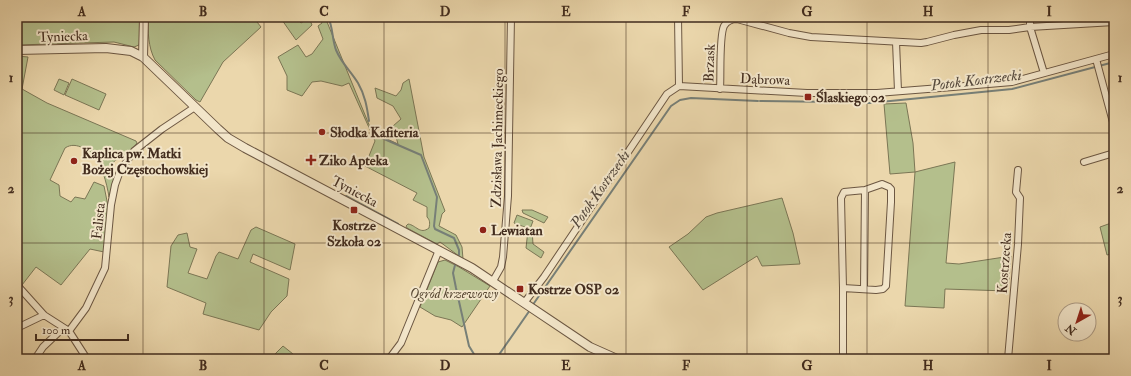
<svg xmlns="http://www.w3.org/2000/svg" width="1131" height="376" font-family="'IM FELL Double Pica',serif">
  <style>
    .green { fill: #b4bf8c; stroke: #7b7655 }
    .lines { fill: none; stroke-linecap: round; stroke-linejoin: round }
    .stream { stroke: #777f77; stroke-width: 2 }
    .minor-casing { stroke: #6c5742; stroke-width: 8 }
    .tertiary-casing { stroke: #6c5742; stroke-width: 10 }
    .minor { stroke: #f2e5c9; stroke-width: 6 }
    .tertiary { stroke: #f2e5c9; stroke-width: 8 }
    .grid { fill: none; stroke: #422c1e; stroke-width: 1; stroke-opacity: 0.55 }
    .poi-dot { fill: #8f2418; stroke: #f2e5c9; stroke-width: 1.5 }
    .labels { text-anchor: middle; stroke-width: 4; stroke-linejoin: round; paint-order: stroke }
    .street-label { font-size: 14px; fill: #422c1e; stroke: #f2e5c9 }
    .poi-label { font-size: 14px; font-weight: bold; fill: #422c1e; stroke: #f2e5c9; text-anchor: start }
    .park-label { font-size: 14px; font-style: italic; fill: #594934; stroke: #f2e5c9 }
    .water-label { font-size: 15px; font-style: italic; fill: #54483c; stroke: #f2e5c9 }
    .neatline { fill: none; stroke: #422c1e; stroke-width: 1.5 }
    .grid-label { font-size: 13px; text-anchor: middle; font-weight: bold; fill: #422c1e }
  </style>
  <rect width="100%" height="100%" fill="#ebd7ac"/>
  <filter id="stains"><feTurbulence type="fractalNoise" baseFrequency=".005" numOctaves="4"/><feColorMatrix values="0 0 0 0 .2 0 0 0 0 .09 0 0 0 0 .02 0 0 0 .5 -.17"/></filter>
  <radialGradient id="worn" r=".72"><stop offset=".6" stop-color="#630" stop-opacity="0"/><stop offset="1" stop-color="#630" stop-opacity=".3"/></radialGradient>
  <!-- green -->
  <path class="green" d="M17 17H140L141 38 139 45 134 47 114 42 17 45Z
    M148 17H253L261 27 223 62 200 102 196 100 155 60C148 47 148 32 148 17Z
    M286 17H295L301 23 309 18 312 25 296 40 282 20Z
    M320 17H325L372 132 398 144 393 126 401 119 393 106 377 98 375 88 396 96 401 90 403 83 409 79 424 157 445 211 442 214 439 226 456 235 462 247 463 259 440 242 437 244 407 228 406 226 408 224C416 225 420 235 429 228 430 223 430 220 427 217V207L413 200 417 193 365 166 375 141 349 83 342 86 321 81 312 82 302 96 287 90V76L278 57 298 45 306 57 312 54 323 39 318 26 322 23Z
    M17 56 28 57 22 89 47 103 136 141 137 143 126 157 122 156C111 163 110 163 112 178L114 179 109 197C107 184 101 161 92 153 89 151 86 149 83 148 77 145 71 144 65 148L50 180 59 185 60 196 71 202 75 197 85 199 94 182 104 186 108 206 104 252 90 249 61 285 36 267 22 285 17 280Z
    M59 79 69 83 64 95 54 90Z
    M72 79 106 94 99 110 65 95Z
    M906 103 913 143 915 172 955 162 946 263 959 264 1011 256 1008 291 945 289 944 308 905 306 915 172 890 174 884 104Z
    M782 198 793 233 800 264 762 266 757 256 703 290 669 247 688 234 706 217 717 213Z
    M522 210H532L548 217 544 223 523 213Z
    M517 215 533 221 530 229 514 223Z
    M1114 222V253L1107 255 1100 227Z
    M256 227 295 244 290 270 253 254 250 262 289 279 287 296 271 312 259 330 203 314 206 303 167 287 171 246 178 235 187 233 190 247 197 249 188 273 207 279 216 256 219 252 238 259 251 230Z
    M528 230H532L533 244 544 252 541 258 526 248Z
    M445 260 459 267 490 286 462 327 451 320 435 316 420 307 438 262Z
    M283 346 293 354 290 358 291 359H270Z"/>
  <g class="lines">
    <!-- stream -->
    <path class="stream" d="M328 17C333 27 332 39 336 50 342 64 350 70 358 83 365 95 367 107 369 121
      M760 101 837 102
      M838 102 870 103 1012 89 1114 62
      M371 129 375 135 421 155 437 197 434 226 435 229 454 238 459 250V255
      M346 196 398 224
      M455 265 453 273 456 288 469 346 477 359
      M532 306 671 106 680 100 691 98 758 101
      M496 359 530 310"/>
    <!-- minor casing -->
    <g class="minor-casing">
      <path id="minor" d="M678 17 679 86
        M1030 17V27L1044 73
        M896 42 898 91
        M1096 59 1114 126
        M720 89C721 76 719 36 724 26 727 21 731 19 737 19L789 33 811 37 921 43 927 42 954 35 981 30H1009L1030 27 1114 22
        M1084 162 1114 153
        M493 281 501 267 503 257 508 196 511 17
        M17 285 44 315 69 331 87 359
        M843 288 841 198 844 192 865 190 882 184 889 187 891 189V202L886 286 883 289 876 290 843 288V359
        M864 289 865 190
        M524 303 544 277 667 94 679 86 807 93H877L953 87 1012 82 1114 54
        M17 328 44 315
        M69 331 86 308 105 268 111 205 115 185 120 171 134 151 162 129 195 107
        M35 359 43 347 63 328
        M389 359 401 343 439 250
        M1008 359 1018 244 1020 198 1016 192 1018 170"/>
    </g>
    <!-- tertiary casing -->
    <g class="tertiary-casing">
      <path id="tertiary" d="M17 50 106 48 131 51 143 57 218 129 228 138 245 148 472 268 590 347 617 359
        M143 57 144 17"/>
    </g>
    <!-- minor -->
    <use href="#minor" class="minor"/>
    <!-- tertiary -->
    <use href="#tertiary" class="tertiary"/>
  </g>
  <!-- grid -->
  <path class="grid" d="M143 17V359M264 17V359M384 17V359M505 17V359M626 17V359M747 17V359M867 17V359M988 17V359M17 133H1114M17 243H1114"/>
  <!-- markers -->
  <g class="poi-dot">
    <rect x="804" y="93" width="8" height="8" rx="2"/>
    <circle cx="322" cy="132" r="4"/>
    <path d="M309 154h4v4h4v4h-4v4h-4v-4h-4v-4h4z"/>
    <circle cx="74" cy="161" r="4"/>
    <rect x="350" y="206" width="8" height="8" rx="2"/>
    <circle cx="483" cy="230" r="4"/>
    <rect x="516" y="285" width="8" height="8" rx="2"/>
  </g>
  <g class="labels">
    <!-- street labels -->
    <g class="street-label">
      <text transform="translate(63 36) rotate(-2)" y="5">Tyniecka</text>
      <text transform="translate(709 63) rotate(-88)" y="5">Brzask</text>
      <text transform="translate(765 79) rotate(2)" y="5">Dąbrowa</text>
      <text transform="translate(497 138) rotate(-89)" y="5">Zdzisława Jachimeckiego</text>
      <text transform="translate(355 191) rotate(28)" y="5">Tyniecka</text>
      <text transform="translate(98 221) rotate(-84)" y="5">Falista</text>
      <text transform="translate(1004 263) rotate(-86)" y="5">Kostrzecka</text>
    </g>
    <!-- poi labels -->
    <g class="poi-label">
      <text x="816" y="102">Ślaskiego 02</text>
      <text x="330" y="137">Słodka Kafiteria</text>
      <text x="82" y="158">Kaplica pw. Matki<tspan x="82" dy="16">Bożej Częstochowskiej</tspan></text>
      <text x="319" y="165">Ziko Apteka</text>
      <text x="354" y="230" text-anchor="middle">Kostrze<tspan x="354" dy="16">Szkoła 02</tspan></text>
      <text x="491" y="235">Lewiatan</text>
      <text x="528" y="294">Kostrze OSP 02</text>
    </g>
    <!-- park labels -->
    <g class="park-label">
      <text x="454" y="298">Ogród krzewowy</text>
    </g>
    <!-- water labels -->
    <g class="water-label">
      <text transform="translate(976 80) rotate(-7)" y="5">Potok Kostrzecki</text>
      <text transform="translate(600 189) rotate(-55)" y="5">Potok Kostrzecki</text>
    </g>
  </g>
  <!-- margin -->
  <rect width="1131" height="376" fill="none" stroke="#ebd7ac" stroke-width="44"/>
  <!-- north arrow -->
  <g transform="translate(1077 322) rotate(219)"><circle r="19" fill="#f2e5c9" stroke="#ac9b85"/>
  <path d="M0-3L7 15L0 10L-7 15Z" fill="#8f2418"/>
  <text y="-6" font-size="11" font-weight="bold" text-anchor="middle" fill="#422c1e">N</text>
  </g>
  <!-- scale -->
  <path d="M36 334v6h92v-6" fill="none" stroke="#422c1e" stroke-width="2"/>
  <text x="42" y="334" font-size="12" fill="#422c1e" stroke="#f2e5c9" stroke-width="3" paint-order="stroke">100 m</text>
  <rect x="22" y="22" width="1087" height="332" class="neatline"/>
  <g class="grid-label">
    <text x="82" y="16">A</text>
    <text x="203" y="16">B</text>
    <text x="324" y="16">C</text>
    <text x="445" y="16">D</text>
    <text x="566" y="16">E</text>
    <text x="686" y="16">F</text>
    <text x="807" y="16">G</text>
    <text x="928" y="16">H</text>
    <text x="1049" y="16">I</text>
    <text x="11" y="82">1</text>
    <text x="1120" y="82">1</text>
    <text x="11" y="193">2</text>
    <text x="1120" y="193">2</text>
    <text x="11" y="303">3</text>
    <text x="1120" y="303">3</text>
    <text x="82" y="370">A</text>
    <text x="203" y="370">B</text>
    <text x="324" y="370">C</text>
    <text x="445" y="370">D</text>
    <text x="566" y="370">E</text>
    <text x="686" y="370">F</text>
    <text x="807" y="370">G</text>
    <text x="928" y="370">H</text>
    <text x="1049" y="370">I</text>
  </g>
  <rect width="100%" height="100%" filter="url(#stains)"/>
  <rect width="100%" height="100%" fill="url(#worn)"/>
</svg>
